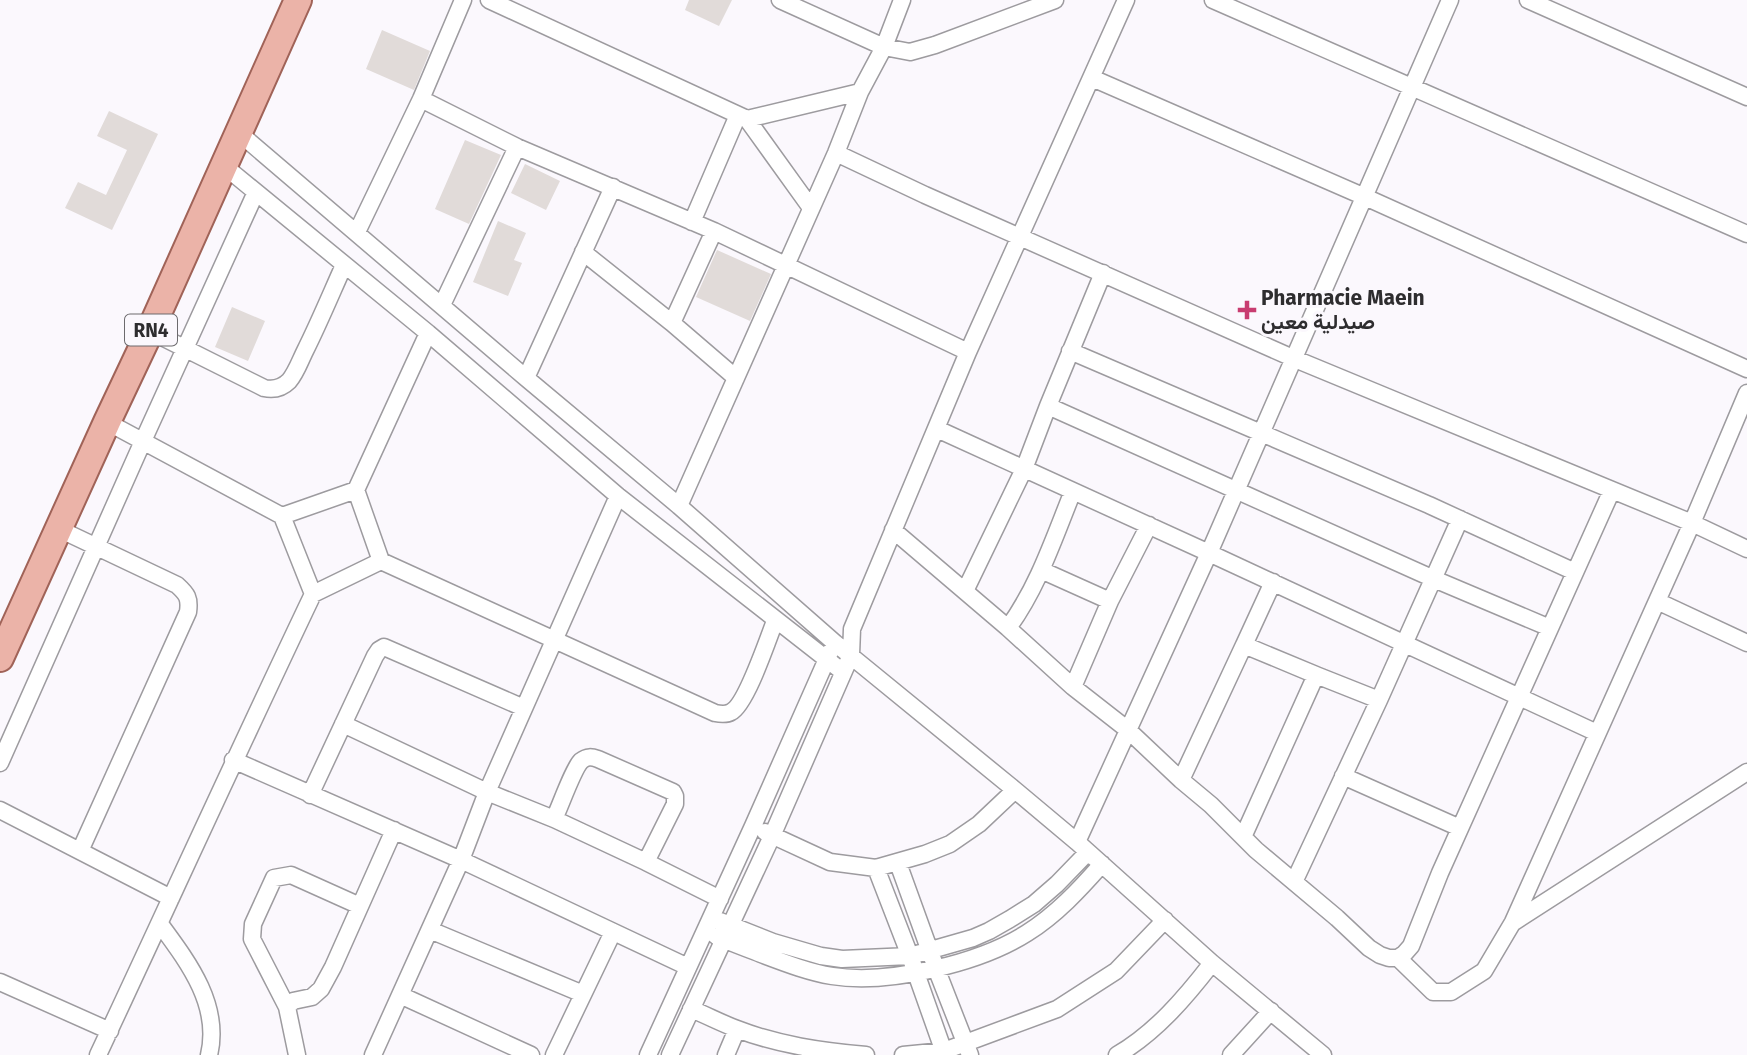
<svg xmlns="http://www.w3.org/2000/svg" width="1747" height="1055" font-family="'Fira Sans',Vazirmatn,sans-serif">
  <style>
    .building { fill: #e1dbd9 }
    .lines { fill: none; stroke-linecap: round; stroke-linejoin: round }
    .street-casing { stroke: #9d9b9f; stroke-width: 19 }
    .primary-casing { stroke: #a06358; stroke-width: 30 }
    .street { stroke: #fff; stroke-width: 16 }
    .primary { stroke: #ebb3a8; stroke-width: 26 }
    .poi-dot { fill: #c83c70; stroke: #fbf8fd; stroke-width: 2.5 }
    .labels { text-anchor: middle; stroke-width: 6; stroke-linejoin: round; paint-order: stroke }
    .shield { fill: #fbf8fd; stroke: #6c6a6d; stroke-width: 2 }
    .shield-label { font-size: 19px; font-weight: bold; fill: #2e2d2f }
    .poi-label { font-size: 21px; font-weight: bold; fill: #2e2d2f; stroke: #fbf8fd; text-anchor: start }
  </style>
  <rect width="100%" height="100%" fill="#fbf8fd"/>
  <!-- building -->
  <path class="building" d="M689 0H732L719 26 685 10Z
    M382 30 430 51 414 90 366 69Z
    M109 111 158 134 112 230 65 208 78 182 106 195 127 150 97 136Z
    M465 140 501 155 469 224 435 209Z
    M525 164 560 181 546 210 511 193Z
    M498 221 526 233 514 260 522 263 508 296 473 282Z
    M717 250 771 274 750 321 696 297Z
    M232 307 265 321 248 361 215 347Z"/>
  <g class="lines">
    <!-- street casing -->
    <g class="street-casing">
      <path id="street" d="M489 0 747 119 811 208
        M780 0 884 47 910 52 935 45 1055 0
        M1213 0 1747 234
        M1528 0 1747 97
        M1092 78 1365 197 1747 369
        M421 99 517 147 714 231 968 352
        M747 119 860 92
        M238 132 526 378 679 506 835 643 1015 790 1077 842 1212 963 1323 1055
        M836 153 925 195 1295 359 1692 523 1747 549
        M223 165 428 333 618 496 843 672
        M692 222 738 115
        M357 232 421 99 463 0
        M583 252 672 323 736 378
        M442 305 517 147
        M672 323 714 231
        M150 331 264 388C273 390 282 388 289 381 296 373 300 361 305 351 319 323 331 294 344 265
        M1070 351 1429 505 1575 572
        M526 378 613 187
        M1048 406 1434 579 1550 628
        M107 422 282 516 313 594 381 561
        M937 429 1209 553 1597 733
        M356 490 428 333
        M1073 491C1054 538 1038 587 1008 628L1073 687 1110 601 1149 525
        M679 506 836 153 860 92 884 47 902 0
        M282 516 356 490 381 561 715 713C720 714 726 715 731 712 746 705 768 639 775 621
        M59 529 177 585C187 594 190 598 188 612L80 851
        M893 530 1008 628
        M1041 570 1110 601
        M1273 582 1244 645 1316 675
        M965 591 1024 469 1048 406 1103 273
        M1657 601 1747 643
        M1073 687 1128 730 1181 780 1211 805 1256 850 1337 918 1369 948 1380 955 1389 958H1398L1404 954 1411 946 1440 873 1612 490
        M343 724 487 792 554 819 646 862 720 899
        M233 760 461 860 688 967
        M0 763 143 441 256 192
        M1343 776 1460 828
        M1181 780 1244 645
        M310 795 375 656 379 650 384 647 524 708
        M0 810 171 898
        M554 819C560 807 573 769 581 761 587 756 592 757 598 759L673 792 675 796V804L646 862
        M765 832 830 862 876 868 925 854 950 844 979 824 1015 790
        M1243 837 1316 675 1379 700
        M1077 842 1209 553 1450 0
        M898 863 936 968 970 1055
        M876 868 910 956 945 1055
        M1294 882 1379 700 1460 519
        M720 921 773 942 821 956 842 959 910 956 973 938 989 931 1010 919 1034 904 1057 884 1088 852
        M1514 922 1747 772
        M160 924C188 962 221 1005 209 1055
        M430 930 583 994
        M716 936C731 943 746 948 761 954 785 963 808 972 832 976 889 985 980 963 1027 933 1056 915 1080 889 1102 864
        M1398 958 1433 992H1451L1484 971 1513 922 1692 523 1747 393
        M0 982 110 1031
        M400 995 531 1055
        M287 1007 252 939 253 924 274 878 291 875 360 906
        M691 1009C706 1015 721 1023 737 1029 778 1045 822 1051 866 1055
        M98 1055C170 901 240 747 313 594
        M297 1055 287 1007 293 1001 312 997 321 989 333 967 394 830
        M373 1055 461 860 487 792 618 496
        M554 1055 613 932
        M648 1055 753 826 830 652
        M670 1055 772 836 851 655 852 629 968 352 1126 0
        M726 1055 737 1029
        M903 1055 944 1051 1057 1009 1116 971 1165 920
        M1117 1055C1155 1033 1185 998 1212 963
        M1231 1055 1271 1011"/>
    </g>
    <!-- primary casing -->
    <g class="primary-casing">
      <path id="primary" d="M0 658 107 422 150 331 298 0"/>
    </g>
    <!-- street -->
    <use href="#street" class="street"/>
    <!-- primary -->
    <use href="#primary" class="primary"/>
  </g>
  <!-- markers -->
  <path class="poi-dot" d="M1243.5 299.5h7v7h7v7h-7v7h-7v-7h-7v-7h7z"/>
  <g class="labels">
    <!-- shield labels -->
    <rect class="shield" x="125" y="314.5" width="52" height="31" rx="5"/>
    <g class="shield-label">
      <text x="151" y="337">RN4</text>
    </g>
    <!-- poi labels -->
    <g class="poi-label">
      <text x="1261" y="305">Pharmacie Maein<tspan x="1261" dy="24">صيدلية معين</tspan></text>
    </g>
  </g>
</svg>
